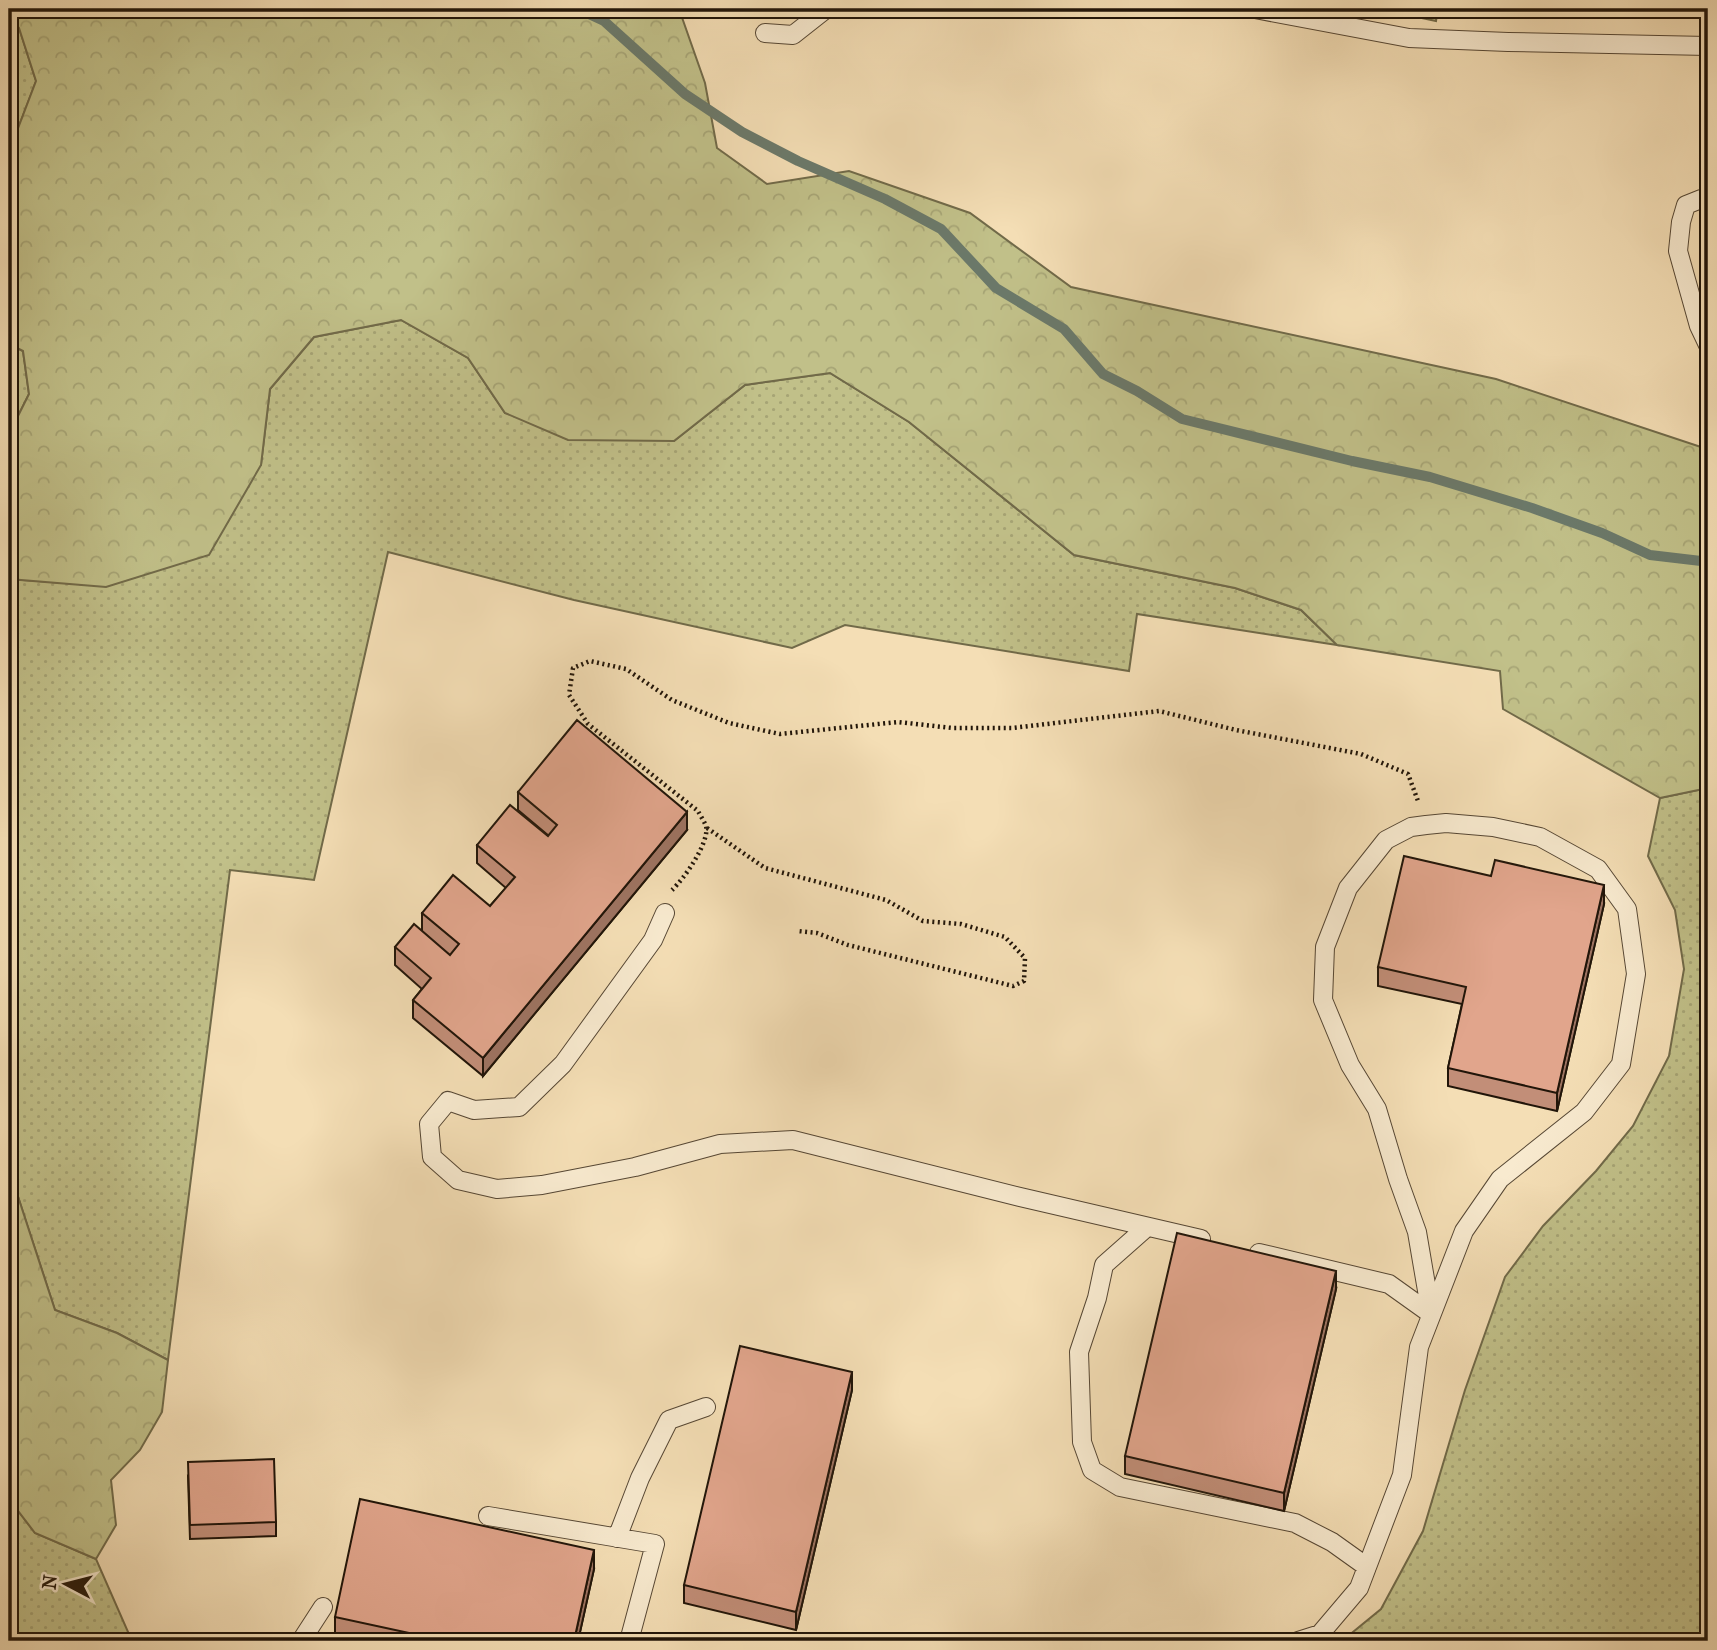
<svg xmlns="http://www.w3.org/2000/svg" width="1717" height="1650" font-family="'IM FELL French Canon',serif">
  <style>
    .grass { fill: url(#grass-dots); stroke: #716a49; stroke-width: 2 }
    .forest { fill: url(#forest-crowns); stroke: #716a49; stroke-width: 2 }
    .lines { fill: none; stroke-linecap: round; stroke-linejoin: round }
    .stream { stroke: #6b796a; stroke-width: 10 }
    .service-casing { stroke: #564734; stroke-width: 20 }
    .path { stroke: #211509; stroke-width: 4.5; stroke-dasharray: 2 3.5; stroke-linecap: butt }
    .service { stroke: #f8eacf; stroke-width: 18 }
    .wall { fill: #c28e78; stroke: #211509; stroke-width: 2 }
    .shaded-wall { fill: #9e7462; stroke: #211509; stroke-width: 2 }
    .building { fill: #e1a58c; stroke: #211509; stroke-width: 2 }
  </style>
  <defs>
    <pattern id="grass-dots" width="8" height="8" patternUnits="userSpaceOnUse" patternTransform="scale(1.75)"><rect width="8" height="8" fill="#c1c089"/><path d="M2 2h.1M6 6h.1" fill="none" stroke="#a6a475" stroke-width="1.8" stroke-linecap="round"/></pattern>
    <pattern id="forest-crowns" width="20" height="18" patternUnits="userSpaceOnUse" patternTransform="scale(1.75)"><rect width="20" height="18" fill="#c1c089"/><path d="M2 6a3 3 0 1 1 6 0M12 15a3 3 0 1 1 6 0" fill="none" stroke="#a6a475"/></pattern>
  </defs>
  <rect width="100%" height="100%" fill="#f4deb5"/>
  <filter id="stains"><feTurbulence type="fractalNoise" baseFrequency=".00286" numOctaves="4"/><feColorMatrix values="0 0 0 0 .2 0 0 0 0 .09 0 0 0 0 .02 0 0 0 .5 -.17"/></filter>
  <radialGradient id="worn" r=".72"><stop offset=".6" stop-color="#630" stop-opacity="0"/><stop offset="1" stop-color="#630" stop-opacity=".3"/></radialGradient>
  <!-- grass -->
  <path class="grass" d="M1380 9H1438L1436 21Z
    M9 16 19 28 36 81 9 152Z
    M401 320 468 358 505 413 674 441 745 385 830 373 909 422 1074 555 1235 588 1301 610 1337 645 1137 614 1129 671 845 625 792 648 574 600 388 552 314 880 230 870 168 1360 117 1333 55 1310 9 1169V579L106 586 261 465 270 389 314 337Z
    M9 344 23 351 29 394 9 434Z
    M1708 788V1641H1342L1381 1609 1423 1531 1465 1390 1505 1277 1543 1226 1596 1171 1633 1126 1669 1056 1684 969 1675 910 1648 856 1660 798Z
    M9 1499 35 1533 96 1559 132 1641H9Z"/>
  <!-- forest -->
  <path class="forest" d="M9 9H679L705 83 717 148 767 184 849 171 970 213 1071 287 1496 379 1707 449 1708 788 1660 798 1503 709 1500 671 1337 645 1301 610 1235 588 1074 555 909 422 830 373 745 385 674 441 568 440 505 413 468 358 401 320 314 337 270 389 261 465 209 555 106 587 9 579V434L29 394 23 351 9 344V152L36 81 19 28 9 16Z
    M9 1169 55 1310 117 1333 168 1360 162 1412 140 1450 111 1480 116 1525 96 1559 35 1533 9 1499Z"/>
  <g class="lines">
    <!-- stream -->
    <path class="stream" d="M578 9 604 21 685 94 742 132 798 161 885 199 941 229 996 288 1064 329 1103 374 1137 391 1182 419 1352 461 1430 477 1532 508 1602 533 1650 555 1701 561 1708 565"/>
    <!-- service casing -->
    <g class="service-casing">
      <path id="service" d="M1255 9 1409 38 1508 42 1708 46
        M765 33 793 35 826 9
        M1708 200 1701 199 1686 205 1681 222 1678 251 1699 326 1708 345
        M665 913 653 940 563 1064 519 1107 474 1110 448 1101 429 1124 432 1157 458 1180 497 1189 542 1185 635 1167 720 1144 793 1140 1020 1197 1201 1239
        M1147 1227 1104 1265 1097 1298 1079 1352 1082 1442 1092 1470 1120 1487 1295 1523 1332 1542 1367 1567
        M1259 1253 1389 1284 1431 1314
        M488 1516 655 1544 629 1641
        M617 1538 640 1478 669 1420 706 1407
        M301 1641 323 1607
        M1298 1641 1320 1634 1359 1588 1402 1475 1419 1347 1464 1231 1500 1179 1584 1112 1621 1064 1636 974 1627 909 1598 869 1540 837 1493 827 1446 823 1426 825 1411 827 1386 840 1348 888 1325 947 1323 1000 1350 1065 1377 1109 1398 1179 1417 1232 1431 1314"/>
    </g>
    <!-- path -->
    <path class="path" d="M707 828 765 868 886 900 923 921 961 924 1005 937 1025 958 1024 981 1013 986 848 945 817 933 798 931
      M672 890C684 879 710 842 706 826 704 821 700 815 698 811L588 724 569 695 573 668 590 661 626 669 672 700 729 723 780 734 898 722 952 728H1012L1159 711 1236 730 1361 754 1408 774 1418 801"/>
    <!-- service -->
    <use href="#service" class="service"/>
  </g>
  <!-- wall -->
  <path class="wall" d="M518 792 687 830 483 1076 413 1018V1000L422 989 395 965V947L422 931V913L490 906 506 888 477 863V845L549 836 518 810Z
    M1604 904 1557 1111 1448 1086V1068L1462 1004 1378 986V967Z
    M1336 1289 1284 1511 1125 1474V1456Z
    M852 1390 796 1630 684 1603V1585Z
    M188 1476 276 1522V1536L190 1539Z
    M594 1569 578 1641H363L335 1635V1617Z"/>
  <!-- shaded-wall -->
  <path class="shaded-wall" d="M687 812V830L483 1076V1058Z
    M1604 885V904L1557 1111V1093Z
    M1336 1271V1289L1284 1511V1493Z
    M852 1372V1390L796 1630V1612Z
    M594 1550V1569L578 1641H574Z"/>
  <!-- building -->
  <path class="building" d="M577 720 687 812 483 1058 413 1000 431 978 395 947 414 924 450 955 459 944 422 913 453 875 490 906 515 877 477 845 510 805 548 836 557 825 518 792Z
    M1404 856 1491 876 1495 860 1604 885 1557 1093 1448 1068 1466 987 1378 967Z
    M1177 1233 1336 1271 1284 1493 1125 1456Z
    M740 1346 852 1372 796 1612 684 1585Z
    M274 1459 276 1522 190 1525 188 1462Z
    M360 1499 594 1550 574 1641H446L335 1617Z"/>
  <!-- margin -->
  <rect width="1717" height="1650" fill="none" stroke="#f4deb5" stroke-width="35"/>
  <rect x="10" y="10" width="1696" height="1629" fill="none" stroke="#211509" stroke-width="3.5"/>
  <rect x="18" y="18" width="1682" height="1615" fill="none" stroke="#211509" stroke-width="2"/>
  <!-- north arrow -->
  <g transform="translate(66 1584) rotate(277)" stroke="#f8eacf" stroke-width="5" paint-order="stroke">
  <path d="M0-5L12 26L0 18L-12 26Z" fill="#211509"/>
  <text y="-10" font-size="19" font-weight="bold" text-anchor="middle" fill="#211509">N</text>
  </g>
  <rect width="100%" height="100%" filter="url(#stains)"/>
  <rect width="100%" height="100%" fill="url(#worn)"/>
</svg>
